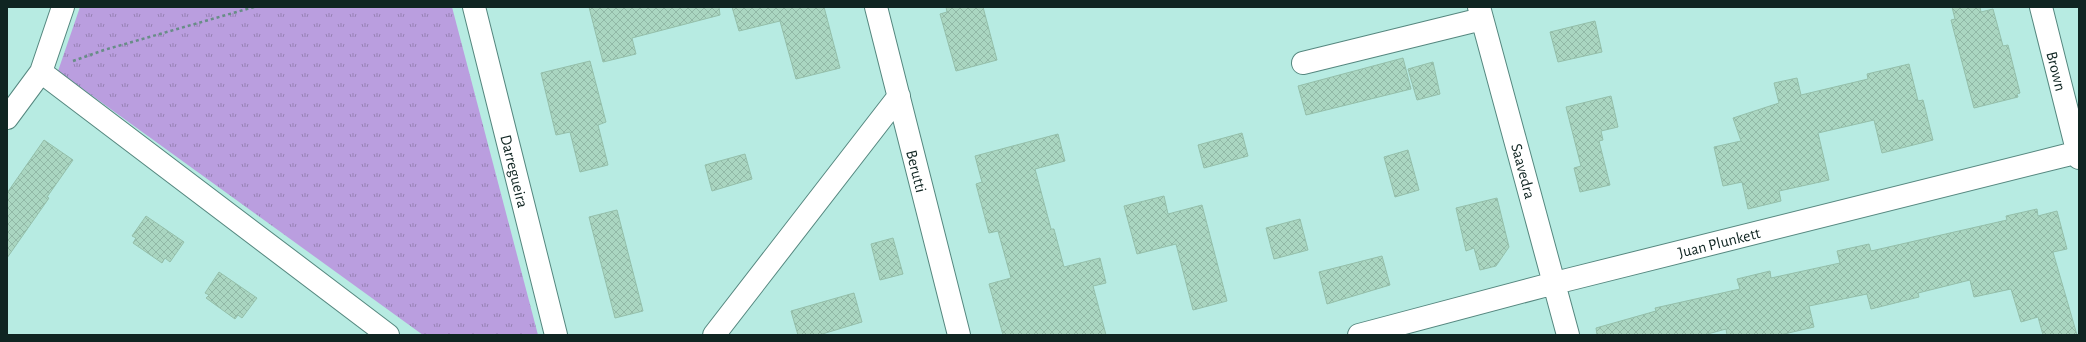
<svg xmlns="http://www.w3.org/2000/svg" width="2086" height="342" font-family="'Alegreya Sans',sans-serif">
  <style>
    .park { fill: url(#park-tufts) }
    .building { fill: url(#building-cross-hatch); stroke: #94bfaa }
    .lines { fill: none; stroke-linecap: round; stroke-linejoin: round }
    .minor-casing { stroke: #55877f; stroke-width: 24 }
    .path { stroke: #688d87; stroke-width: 2.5; stroke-dasharray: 3 3; stroke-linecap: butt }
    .minor { stroke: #fff; stroke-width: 22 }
    .labels { text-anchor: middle; stroke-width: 3; stroke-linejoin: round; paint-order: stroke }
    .street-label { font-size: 16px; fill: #102522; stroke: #fff }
  </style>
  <defs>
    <pattern id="park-tufts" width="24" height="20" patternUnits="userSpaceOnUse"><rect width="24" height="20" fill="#ba9edf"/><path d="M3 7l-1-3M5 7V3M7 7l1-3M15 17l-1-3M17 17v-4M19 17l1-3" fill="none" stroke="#9681b4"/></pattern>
    <pattern id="building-cross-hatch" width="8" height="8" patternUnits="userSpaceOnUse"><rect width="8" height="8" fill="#aad6c1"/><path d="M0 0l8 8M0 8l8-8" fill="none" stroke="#91b8a6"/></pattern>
  </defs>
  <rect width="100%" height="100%" fill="#b7ebe2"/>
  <!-- park -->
  <path class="park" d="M80 7H452L538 335H423L58 71Z"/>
  <!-- building -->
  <path class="building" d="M589 7H719L720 15 632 38 636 54 603 62Z
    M732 7H824L840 68 796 79 780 21 739 31Z
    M946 7H983L997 60 956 71 940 14 947 12Z
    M1952 7H1980L1981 12 1993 9 2003 46 2008 45 2020 93 2017 94 2018 97 1974 108 1951 20 1955 19Z
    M1595 21 1602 52 1558 62 1550 32Z
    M1403 58 1411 89 1306 115 1298 86Z
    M590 61 606 122 598 125 608 165 580 172 570 132 556 135 541 73Z
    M1433 62 1440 94 1417 100 1408 69Z
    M1909 64 1918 101 1923 100 1933 140 1882 153 1874 120 1818 133 1829 180 1779 191 1781 201 1748 209 1742 182 1723 186 1714 147 1741 141 1733 118 1779 103 1774 83 1797 78 1801 95 1868 79 1867 74Z
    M1611 96 1618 127 1601 131 1603 140 1599 141 1610 185 1580 192 1574 168 1581 166 1566 107Z
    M1242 133 1248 156 1204 168 1198 145Z
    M1058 134 1065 161 1035 169 1051 229H1054L1064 267 1100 258 1106 283 1093 286 1106 335H1003L989 284 1011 278 998 231 989 233 976 184 982 182 975 156Z
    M44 140 73 160 47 197 49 198 7 258V193Z
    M1408 150 1419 190 1395 197 1384 157Z
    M745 154 752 179 712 191 705 165Z
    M1164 196 1168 214 1202 205 1227 301 1193 310 1176 244 1137 254 1124 206Z
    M1497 198 1509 247 1496 266 1480 270 1474 248 1466 251 1456 208Z
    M2037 209 2038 216 2057 211 2067 249 2053 252 2077 335H2043L2038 317 2021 322 2011 289 1974 297 1970 280 1918 293 1919 297 1871 309 1867 294 1809 306 1814 327 1780 335H1727L1726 329 1704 335H1597L1596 328 1656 311 1655 308 1740 289 1737 279 1770 271 1771 278 1840 263 1837 251 1869 244 1871 251 2007 220 2006 216Z
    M617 210 643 311 615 318 589 217Z
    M146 216 184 242 170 262 165 258 162 263 133 243 136 238 132 236Z
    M1300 219 1308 250 1274 259 1266 228Z
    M893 238 903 274 880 280 871 244Z
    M1382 256 1390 285 1327 304 1319 272Z
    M219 272 257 298 242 318 238 315 235 319 206 298 209 295 205 293Z
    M854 293 862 322 819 335H798L791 311Z"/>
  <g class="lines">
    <!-- minor casing -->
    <g class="minor-casing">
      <path id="minor" d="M474 7 556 335
        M876 7 959 335
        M1479 7 1568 335
        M2041 7 2079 158
        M1303 63 1482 19
        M41 72 388 335
        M7 118 41 72 63 7
        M714 335 899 96
        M1359 335 1555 283 2079 152"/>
    </g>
    <!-- path -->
    <path class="path" d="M73 61 104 50 254 7"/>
    <!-- minor -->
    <use href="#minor" class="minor"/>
  </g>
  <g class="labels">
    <!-- street labels -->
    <g class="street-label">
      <text transform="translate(2057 71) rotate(76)" y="6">Brown</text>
      <text transform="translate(515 171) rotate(76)" y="6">Darregueira</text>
      <text transform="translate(917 171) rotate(76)" y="6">Berutti</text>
      <text transform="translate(1524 171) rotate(75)" y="6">Saavedra</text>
      <text transform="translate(1719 242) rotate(-14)" y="6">Juan Plunkett</text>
    </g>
  </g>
  <!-- border -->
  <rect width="2086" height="342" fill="none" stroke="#102522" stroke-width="16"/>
</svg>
